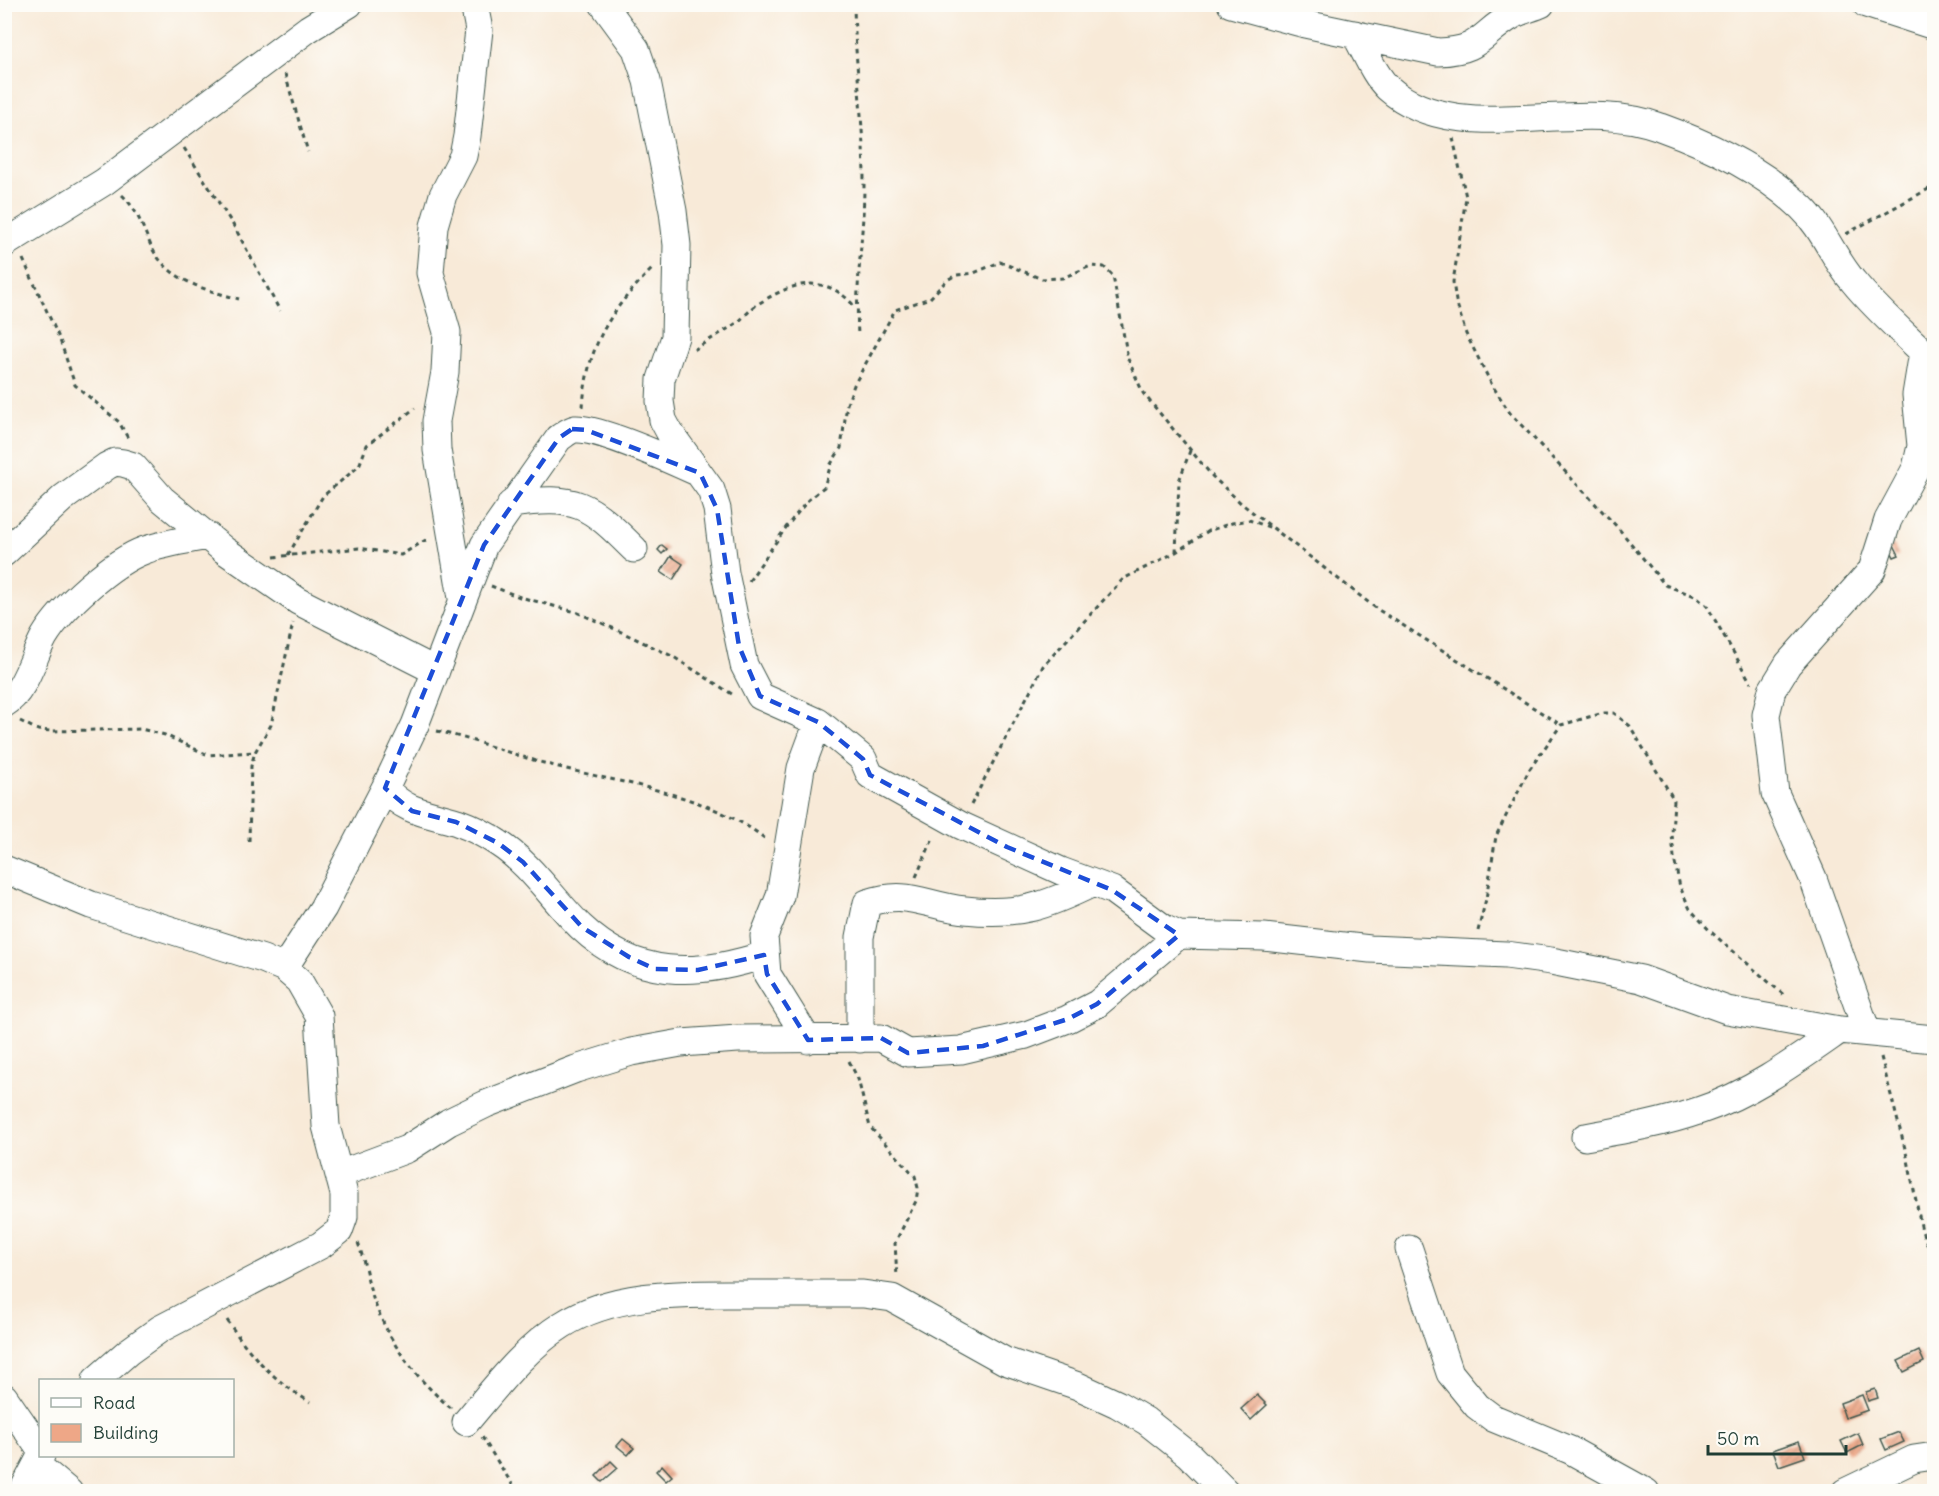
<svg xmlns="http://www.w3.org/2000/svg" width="1939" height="1496" font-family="Delius,sans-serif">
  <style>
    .building { fill: url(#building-hatch) }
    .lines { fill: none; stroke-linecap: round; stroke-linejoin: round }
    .minor-casing { stroke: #40574d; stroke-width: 29 }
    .path { stroke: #40574d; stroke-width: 3; stroke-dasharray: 4.5 4.5; stroke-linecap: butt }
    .minor { stroke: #fff; stroke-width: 27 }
    .marked { fill: none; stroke: #1d4ed8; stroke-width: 4.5; stroke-dasharray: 12 8; stroke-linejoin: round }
  </style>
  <defs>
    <pattern id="building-hatch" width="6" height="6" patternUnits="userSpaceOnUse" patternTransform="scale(1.5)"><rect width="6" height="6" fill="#eea787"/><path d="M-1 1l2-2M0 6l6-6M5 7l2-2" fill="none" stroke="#c0896f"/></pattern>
  </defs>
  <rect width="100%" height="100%" fill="#fdfcf7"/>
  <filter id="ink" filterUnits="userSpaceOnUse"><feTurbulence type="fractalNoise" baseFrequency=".0167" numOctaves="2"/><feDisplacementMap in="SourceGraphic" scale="12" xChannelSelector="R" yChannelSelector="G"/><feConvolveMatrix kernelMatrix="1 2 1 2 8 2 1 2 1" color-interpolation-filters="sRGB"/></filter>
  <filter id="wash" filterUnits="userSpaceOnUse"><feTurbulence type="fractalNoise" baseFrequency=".008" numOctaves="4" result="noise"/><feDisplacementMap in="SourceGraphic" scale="24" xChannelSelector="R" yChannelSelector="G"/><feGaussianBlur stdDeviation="1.35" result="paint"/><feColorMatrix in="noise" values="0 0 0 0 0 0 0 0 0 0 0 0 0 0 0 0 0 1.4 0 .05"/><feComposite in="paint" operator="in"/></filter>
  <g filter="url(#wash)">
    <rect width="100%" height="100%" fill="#f8ead8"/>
    <g id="blocks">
      <!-- building -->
      <path class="building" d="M662 545 667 549 662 554 658 550Z
        M1894 545 1899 555 1894 557 1889 547Z
        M671 556 683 564 673 580 661 572Z
        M1919 1351 1924 1362 1904 1372 1898 1361Z
        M1875 1389 1878 1398 1868 1401 1866 1392Z
        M1257 1395 1267 1405 1251 1420 1241 1409Z
        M1862 1395 1868 1410 1845 1418 1840 1403Z
        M1899 1432 1904 1442 1886 1450 1881 1439Z
        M1858 1433 1863 1445 1847 1453 1841 1441Z
        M623 1439 634 1448 628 1455 617 1446Z
        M1799 1441 1805 1457 1779 1466 1773 1450Z
        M611 1461 618 1468 602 1482 596 1476Z
        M662 1465 672 1476 666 1481 656 1471Z"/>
    </g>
  </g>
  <g filter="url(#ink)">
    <use href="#blocks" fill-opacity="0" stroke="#40574d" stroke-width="1.5"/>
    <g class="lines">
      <!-- minor casing -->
      <g class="minor-casing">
        <path id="minor" d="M603 4 636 49 647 81 673 211 677 245 675 337 661 379 660 401 663 420 670 433 711 490 717 509 725 573 744 665 760 696 818 722 863 759 870 775 960 825 1061 871 1112 890 1165 929 1179 935 1264 937 1370 949 1506 955 1551 961 1641 979 1727 1010 1840 1030 1934 1039
          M1231 4 1305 24 1438 52C1482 51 1481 33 1513 15 1522 10 1532 8 1541 4
          M1866 4 1934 26
          M1355 34C1365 51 1374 75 1388 88 1457 150 1577 95 1660 127 1710 145 1763 171 1801 207 1824 229 1833 258 1853 281 1874 307 1899 329 1923 352L1934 358
          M4 244 104 182 308 29 349 4
          M511 504C577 495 588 503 634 549
          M4 553 63 498 107 466 115 462 123 463 133 466 162 499 224 550 298 601 436 671
          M462 598 437 450 436 421 445 372 447 332 430 273 434 226 443 195 463 156 467 136 479 30 474 4
          M4 704C25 692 33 657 44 637 62 607 112 562 145 550 165 543 187 540 208 536
          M385 788C405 813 429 813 457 822 471 827 485 834 498 843 532 865 552 899 581 927 636 979 697 977 764 955
          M4 869 91 905 263 959 284 968 299 981 319 1016 326 1126 344 1194V1217L339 1231 321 1245 160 1329 128 1352 96 1380
          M284 968 323 908 385 788 415 725 484 545 559 438C564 435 569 430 575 429 598 427 673 461 697 472
          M1867 1032 1813 878 1775 793 1766 715 1772 690 1788 664 1872 570 1888 520 1916 468 1921 446 1916 395 1923 352
          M860 1039V937L867 903C910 889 924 906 965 910 1020 916 1046 906 1093 883
          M808 1040 767 974 764 936 780 896 801 768 818 722
          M1585 1137C1624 1130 1664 1123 1701 1110 1752 1093 1797 1060 1840 1030
          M340 1174 407 1149 449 1122 486 1104 576 1069 631 1052 681 1043 738 1039 881 1038 908 1053 961 1050 1026 1035 1068 1019 1097 1004 1179 935
          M1409 1249 1450 1373 1477 1406 1493 1418 1570 1450 1646 1492
          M4 1397 40 1449
          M466 1422C494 1389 525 1348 562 1325 614 1292 681 1294 740 1294 781 1294 822 1294 863 1294L892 1298 1005 1361 1078 1386 1117 1404 1146 1421 1189 1455 1226 1492
          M37 1465 69 1492
          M22 1492 41 1456
          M1845 1492 1914 1459 1934 1456"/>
      </g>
      <!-- path -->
      <path class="path" d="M854 4C855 64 864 124 864 184 864 235 855 284 858 335
        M285 74 308 152
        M1453 138 1466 197 1453 282 1456 301 1466 334 1492 385 1510 413 1619 529 1665 585 1695 596 1707 606 1751 683
        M184 148 235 228 280 311
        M122 195C138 210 143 229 152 248 169 281 206 290 239 299
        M1846 234 1934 186
        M23 259 60 340 75 385 119 422 129 440
        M694 350C708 340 724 332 738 322 746 315 753 306 763 301 797 280 828 275 855 307
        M583 407C587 345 611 309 654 267
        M1176 552 1179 481 1191 448
        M288 555 323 496 359 466 367 445 415 408
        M274 557 359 548 401 555 429 538
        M749 581 787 526 808 500 824 487 831 464 841 448 847 404 854 385 895 310 930 298 947 280 956 275 974 273 1000 262 1042 279 1062 278 1091 266 1104 267 1113 276 1128 359 1143 393 1213 477 1242 504 1377 609 1561 725
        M491 586 520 597 576 612 615 629 672 656 735 696
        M20 721 38 730 51 731 141 729 165 735 208 755 255 752
        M437 731C476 740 513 755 551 765 625 785 706 792 767 840
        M971 805 1043 666 1123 579 1176 552 1208 531 1232 523 1249 520 1275 529
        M249 841 251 766 255 752 271 725 293 623
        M916 877 934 836
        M1478 931 1486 899 1496 836 1529 770 1561 725 1603 713H1614L1630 726 1674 800 1672 834 1674 858 1680 887 1690 909 1711 932 1785 996
        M1881 1057 1908 1160 1922 1231 1934 1261
        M849 1061 858 1079 870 1127 915 1176 918 1188 916 1201 895 1243 897 1277
        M358 1243C365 1261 367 1282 374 1301 390 1344 416 1379 451 1408
        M227 1320C250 1355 274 1381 310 1402
        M482 1437 517 1492"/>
      <!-- minor -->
      <use href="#minor" class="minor"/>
    </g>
  </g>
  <!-- marked area -->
  <path class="marked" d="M572 429 586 430 700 473 717 509 739 646 760 696 818 722 863 759 870 775 1007 847 1112 890 1179 935 1097 1004 1068 1019 983 1046 908 1053 881 1038 808 1040 767 974 764 955 698 970 655 969 629 957 582 927 523 862 498 843 456 822 412 811 385 788 484 545 559 438Z"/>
  <!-- margin -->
  <rect width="1939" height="1496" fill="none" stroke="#fdfcf7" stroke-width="24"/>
  <!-- legend -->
  <rect x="39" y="1379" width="195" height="78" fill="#fdfcf7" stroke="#a4b0a9" stroke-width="1.5"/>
  <rect x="51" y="1398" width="30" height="9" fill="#ffffff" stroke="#a4b0a9" stroke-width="1.5"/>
  <text x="93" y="1409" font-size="18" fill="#1f3d34">Road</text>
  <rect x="51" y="1424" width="30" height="18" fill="#eea787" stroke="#a4b0a9" stroke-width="1.5"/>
  <text x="93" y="1439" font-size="18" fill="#1f3d34">Building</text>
  <!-- scale -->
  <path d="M1708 1445v9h138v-9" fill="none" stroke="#1f3d34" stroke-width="3"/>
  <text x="1717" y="1445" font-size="18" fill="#1f3d34" stroke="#fdfcf7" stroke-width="4.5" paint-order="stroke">50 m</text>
</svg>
